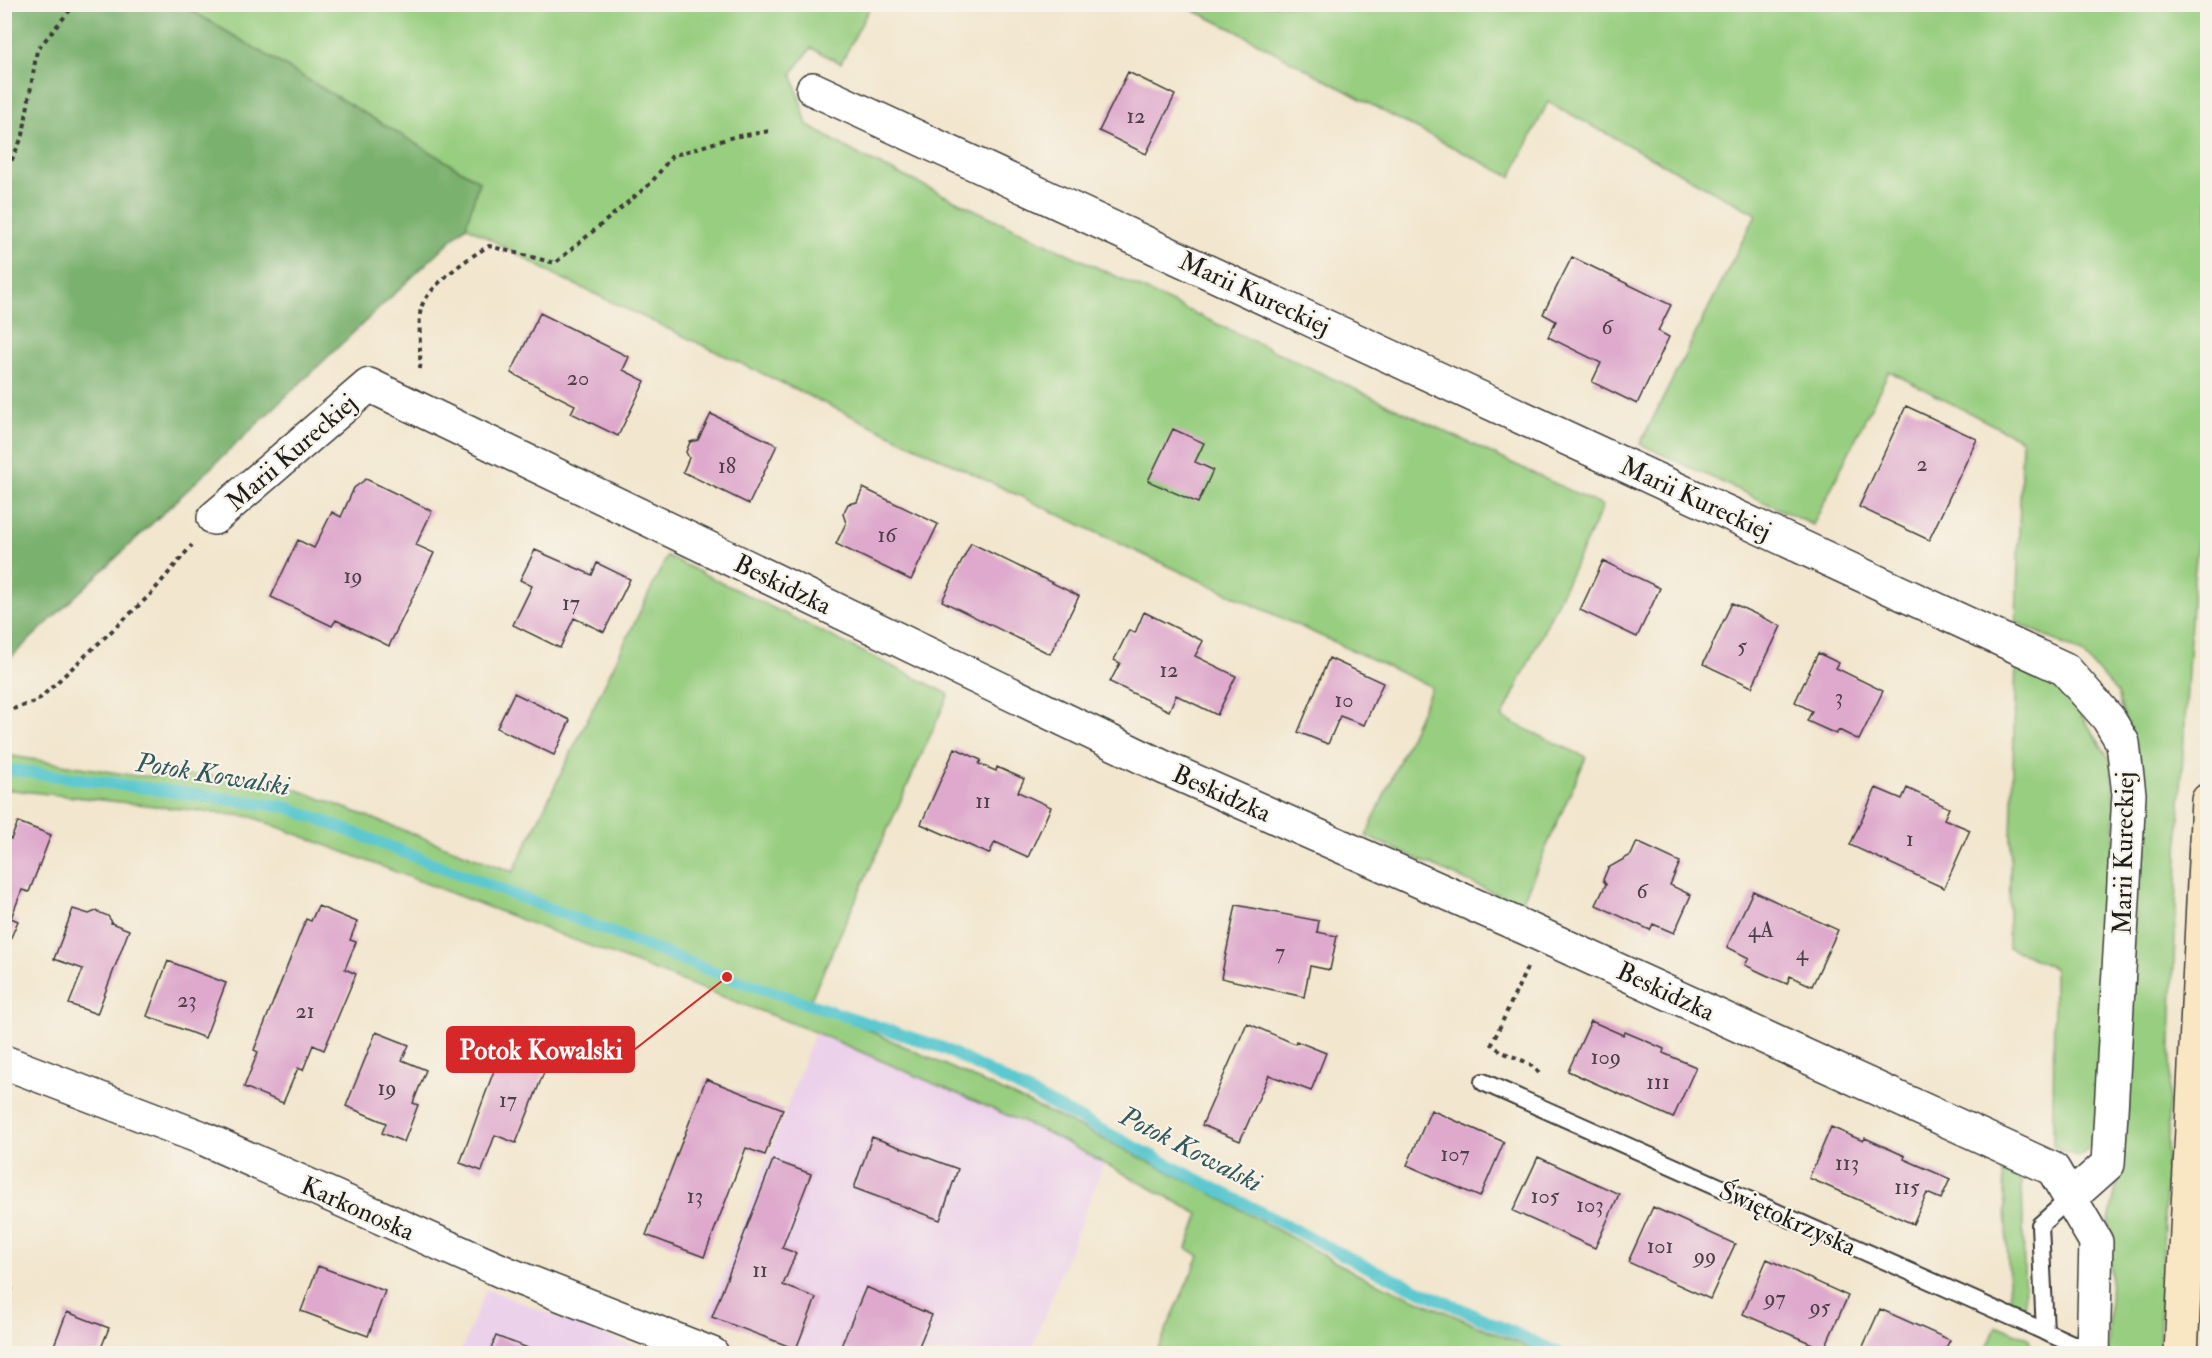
<svg xmlns="http://www.w3.org/2000/svg" width="2212" height="1358" font-family="'IM FELL Double Pica',serif">
  <style>
    .built { fill: #ecd1ea }
    .green { fill: #98ce80; stroke: #5a754e; stroke-width: 1.5 }
    .forest { fill: #7ab16e; stroke: #4b6645; stroke-width: 1.5 }
    .lines { fill: none; stroke-linecap: round; stroke-linejoin: round }
    .stream { stroke: #5bc8cf; stroke-width: 12 }
    .building { fill: #dea9cc }
    .service-casing { stroke: #3c3a37; stroke-width: 20 }
    .minor-casing { stroke: #3c3a37; stroke-width: 36 }
    .secondary-casing { stroke: #3c3a37; stroke-width: 36 }
    .path { stroke: #3c3a37; stroke-width: 4; stroke-dasharray: 4.5 4.5; stroke-linecap: butt }
    .service { stroke: #fff; stroke-width: 16 }
    .minor { stroke: #fff; stroke-width: 33 }
    .secondary { stroke: #f9e7c3; stroke-width: 33 }
    .labels { text-anchor: middle; stroke-width: 4.5; stroke-linejoin: round; paint-order: stroke }
    .number-label { font-size: 22px; fill: #4c3f48 }
    .street-label { font-size: 26px; fill: #1c1c1c; stroke: #f7f3e8 }
    .water-label { font-size: 27px; font-style: italic; fill: #32585b; stroke: #f7f3e8 }
    .leader { fill: none; stroke: #d62828; stroke-width: 2 }
    .callout-dot { fill: #d62828; stroke: #f7f3e8; stroke-width: 2 }
    .callout { fill: #d62828; stroke: #d62828; stroke-width: 2 }
    .callout-label { font-size: 27px; text-anchor: middle; font-weight: bold; fill: #fff }
  </style>
  <rect width="100%" height="100%" fill="#f7f3e8"/>
  <filter id="ink" filterUnits="userSpaceOnUse"><feTurbulence type="fractalNoise" baseFrequency=".0167" numOctaves="2"/><feDisplacementMap in="SourceGraphic" scale="12" xChannelSelector="R" yChannelSelector="G"/><feConvolveMatrix kernelMatrix="1 2 1 2 8 2 1 2 1" color-interpolation-filters="sRGB"/></filter>
  <filter id="wash" filterUnits="userSpaceOnUse"><feTurbulence type="fractalNoise" baseFrequency=".008" numOctaves="4" result="noise"/><feDisplacementMap in="SourceGraphic" scale="24" xChannelSelector="R" yChannelSelector="G"/><feGaussianBlur stdDeviation="1.35" result="paint"/><feColorMatrix in="noise" values="0 0 0 0 0 0 0 0 0 0 0 0 0 0 0 0 0 1.4 0 .05"/><feComposite in="paint" operator="in"/></filter>
  <g filter="url(#wash)">
    <rect width="100%" height="100%" fill="#f2e6ce"/>
    <!-- built -->
    <path class="built" d="M815 1032 1048 1133 1104 1163 1030 1353H813L796 1349 708 1314Z
      M486 1289 651 1353 460 1354Z"/>
    <!-- green -->
    <path class="green" d="M182 5H871L841 63 811 48 792 73 807 125 861 156 1603 506 1502 718 1586 757 1521 905 1366 836 1432 687 1129 548 557 276 466 226 479 181Z
      M1182 5H2207L2208 451 2193 586 2180 805 2159 1353H2108L2111 1276 2109 1221 2123 1155 2131 1065 2137 764 2117 693 2082 653 2016 622 2022 440 1889 371 1813 525 1640 444 1756 214 1548 102 1511 177 1392 116 1236 31Z
      M667 556 949 694 809 1003 1055 1115 1200 1187 1359 1275 1542 1353H1156L1199 1256 1187 1248 1199 1214 1048 1133 815 1032 252 817 5 789V755L137 776H220L298 790 513 872Z
      M2016 660 2061 684 2111 761 2115 809 2103 1137 2079 1157 2053 1146 2054 968 2008 947Z
      M2003 1172 2022 1181 2025 1312 2007 1304 2010 1298Z
      M1996 1327 2008 1329 2028 1338 2034 1353H1985Z"/>
    <!-- forest -->
    <path class="forest" d="M5 4 182 5 479 181 466 226 5 663Z"/>
    <g class="lines">
      <!-- stream -->
      <path class="stream" d="M4 769 287 807 727 977 943 1048 1365 1266 1561 1354"/>
    </g>
    <g id="blocks">
      <!-- building -->
      <path class="building" d="M1128 72 1175 95 1146 154 1099 131Z
        M1572 257 1671 305 1658 331 1669 337 1637 404 1592 382 1601 363 1548 337 1556 321 1543 314Z
        M540 313 629 357 623 370 645 381 618 436 571 413 575 405 511 373Z
        M1906 406 1977 439 1929 540 1859 507Z
        M711 414 777 445 749 504 683 472 689 458 686 452 690 442 698 440Z
        M1173 429 1204 443 1195 462 1213 470 1198 503 1148 481Z
        M366 479 432 511 416 545 434 553 389 646 336 620 332 626 271 597 298 540 314 548 332 512 341 517 354 488Z
        M863 488 938 524 911 580 836 544 846 523 843 514 848 504 857 502Z
        M971 543 1079 596 1050 654 942 601Z
        M535 550 592 575 597 563 630 579 604 632 574 618 560 648 513 625 532 586 520 580Z
        M1603 561 1660 588 1637 637 1580 610Z
        M1732 603 1781 626 1752 687 1703 664Z
        M1144 612 1203 641 1195 656 1236 676 1217 715 1176 695 1169 711 1110 682 1120 663 1114 660 1129 630 1135 633Z
        M1818 653 1839 663 1836 668 1883 691 1859 740 1839 730 1836 734 1807 721 1812 711 1795 702Z
        M1329 658 1383 683 1364 725 1340 716 1328 744 1298 732Z
        M514 693 570 720 554 755 497 728Z
        M955 748 981 760 979 764 996 771 997 767 1024 779 1018 792 1051 807 1028 857 995 842 989 854 921 824Z
        M1876 788 1902 799 1907 788 1949 808 1944 819 1970 830 1944 888 1850 845Z
        M18 822 51 835 29 892 22 890 11 918 18 921 9 942 4 940V837L11 839Z
        M1637 842 1680 862 1670 885 1691 895 1674 933 1653 924 1650 930 1596 905 1606 884 1603 880 1608 868 1631 855Z
        M1753 891 1838 930 1812 986 1790 976 1787 984 1766 975 1745 965 1749 958 1727 947Z
        M1236 905 1319 921 1317 932 1337 936 1330 970 1310 966 1304 997 1221 978Z
        M318 906 357 922 350 940 356 942 345 969 356 974 324 1050 313 1045 303 1070 298 1068 283 1103 244 1087 258 1052 254 1050 306 919 311 921Z
        M73 909 89 914 96 911 108 916 112 922 111 923 129 930 97 1014 69 1004 83 969 54 959Z
        M168 961 226 983 205 1038 147 1016Z
        M1591 1021 1623 1035 1625 1032 1644 1040 1664 1049 1663 1053 1696 1067 1673 1118 1568 1071Z
        M1247 1023 1295 1044 1296 1041 1326 1053 1311 1091 1269 1075 1240 1141 1202 1125Z
        M376 1032 409 1045 402 1060 426 1070 413 1103 418 1105 404 1142 382 1133 386 1123 346 1106Z
        M521 1054 529 1057 531 1067 544 1072 516 1143 495 1135 482 1171 460 1163 496 1065Z
        M706 1079 783 1109 765 1155 746 1148 704 1257 646 1235Z
        M1431 1110 1504 1142 1480 1197 1407 1165Z
        M1831 1127 1863 1141 1865 1138 1905 1156 1904 1159 1950 1179 1941 1199 1927 1193 1913 1224 1809 1178Z
        M872 1137 958 1169 940 1220 854 1188Z
        M1538 1157 1619 1194 1595 1248 1513 1211Z
        M773 1160 811 1174 782 1248 796 1253 783 1285 816 1298 796 1349 712 1317Z
        M1653 1207 1735 1244 1710 1299 1628 1262Z
        M1767 1259 1848 1296 1824 1349 1743 1314Z
        M318 1266 385 1291 368 1336 301 1311Z
        M4 1286 13 1289 5 1310H4Z
        M866 1287 932 1315 916 1353H857L841 1346Z
        M1880 1309 1950 1340 1943 1353H1860Z
        M67 1312 109 1328 99 1353H51Z
        M496 1336 541 1353H489Z"/>
    </g>
  </g>
  <g filter="url(#ink)">
    <use href="#blocks" fill-opacity="0" stroke="#3c3a37" stroke-width="1.5"/>
    <g class="lines">
      <!-- service casing -->
      <g class="service-casing">
        <path id="service" d="M1483 1082 2093 1353
          M2045 1332 2040 1225 2071 1197"/>
      </g>
      <!-- minor casing -->
      <g class="minor-casing">
        <path id="minor" d="M813 89 2065 669 2108 718 2123 743 2129 794 2108 1164 2071 1197
          M214 518 369 385 1165 768 1528 929 2053 1169 2096 1242 2093 1354
          M4 1062 200 1137 506 1273 712 1354"/>
      </g>
      <!-- secondary casing -->
      <g class="secondary-casing">
        <path id="secondary" d="M2181 1354 2208 800"/>
      </g>
      <!-- path -->
      <path class="path" d="M4 177 23 135 37 50 75 4
        M420 369C421 355 418 320 421 308 428 286 469 257 489 246L555 263 651 183 672 156 733 137 770 131
        M4 712 37 701 150 595 192 545
        M1527 968 1492 1044C1506 1059 1530 1057 1540 1075"/>
      <!-- service -->
      <use href="#service" class="service"/>
      <!-- minor -->
      <use href="#minor" class="minor"/>
      <!-- secondary -->
      <use href="#secondary" class="secondary"/>
    </g>
  </g>
  <g class="labels">
    <!-- number labels -->
    <g class="number-label">
      <text x="1136" y="123">12</text>
      <text x="1607" y="334">6</text>
      <text x="578" y="385">20</text>
      <text x="1922" y="471">2</text>
      <text x="727" y="473">18</text>
      <text x="887" y="542">16</text>
      <text x="353" y="583">19</text>
      <text x="571" y="610">17</text>
      <text x="1742" y="653">5</text>
      <text x="1169" y="677">12</text>
      <text x="1839" y="704">3</text>
      <text x="1344" y="707">10</text>
      <text x="983" y="808">11</text>
      <text x="1910" y="846">1</text>
      <text x="1642" y="898">6</text>
      <text x="1761" y="937">4A</text>
      <text x="1280" y="959">7</text>
      <text x="1802" y="960">4</text>
      <text x="187" y="1007">23</text>
      <text x="305" y="1018">21</text>
      <text x="1606" y="1064">109</text>
      <text x="1658" y="1089">111</text>
      <text x="387" y="1095">19</text>
      <text x="508" y="1107">17</text>
      <text x="1455" y="1161">107</text>
      <text x="1847" y="1170">113</text>
      <text x="1907" y="1194">115</text>
      <text x="695" y="1203">13</text>
      <text x="1545" y="1203">105</text>
      <text x="1590" y="1212">103</text>
      <text x="1660" y="1253">101</text>
      <text x="1705" y="1263">99</text>
      <text x="760" y="1277">11</text>
      <text x="1775" y="1305">97</text>
      <text x="1820" y="1314">95</text>
    </g>
    <!-- street labels -->
    <g class="street-label">
      <text transform="translate(1255 293) rotate(25)" y="9">Marii Kureckiej</text>
      <text transform="translate(291 452) rotate(-41)" y="9">Marii Kureckiej</text>
      <text transform="translate(1696 498) rotate(25)" y="9">Marii Kureckiej</text>
      <text transform="translate(783 584) rotate(26)" y="9">Beskidzka</text>
      <text transform="translate(1222 793) rotate(24)" y="9">Beskidzka</text>
      <text transform="translate(2123 853) rotate(-89)" y="9">Marii Kureckiej</text>
      <text transform="translate(1666 991) rotate(25)" y="9">Beskidzka</text>
      <text transform="translate(358 1208) rotate(24)" y="9">Karkonoska</text>
      <text transform="translate(1788 1218) rotate(24)" y="9">Świętokrzyska</text>
    </g>
    <!-- water labels -->
    <g class="water-label">
      <text transform="translate(213 774) rotate(9)" y="9">Potok Kowalski</text>
      <text transform="translate(1191 1149) rotate(27)" y="9">Potok Kowalski</text>
    </g>
  </g>
  <!-- callouts -->
  <path class="leader" d="M727 977L634 1050"/>
  <circle class="callout-dot" cx="727" cy="977" r="6"/>
  <rect class="callout" x="447" y="1027" width="187" height="45" rx="6"/>
  <g class="callout-label">
    <text x="541" y="1059">Potok Kowalski</text>
  </g>
  <!-- margin -->
  <rect width="2212" height="1358" fill="none" stroke="#f7f3e8" stroke-width="24"/>
</svg>
